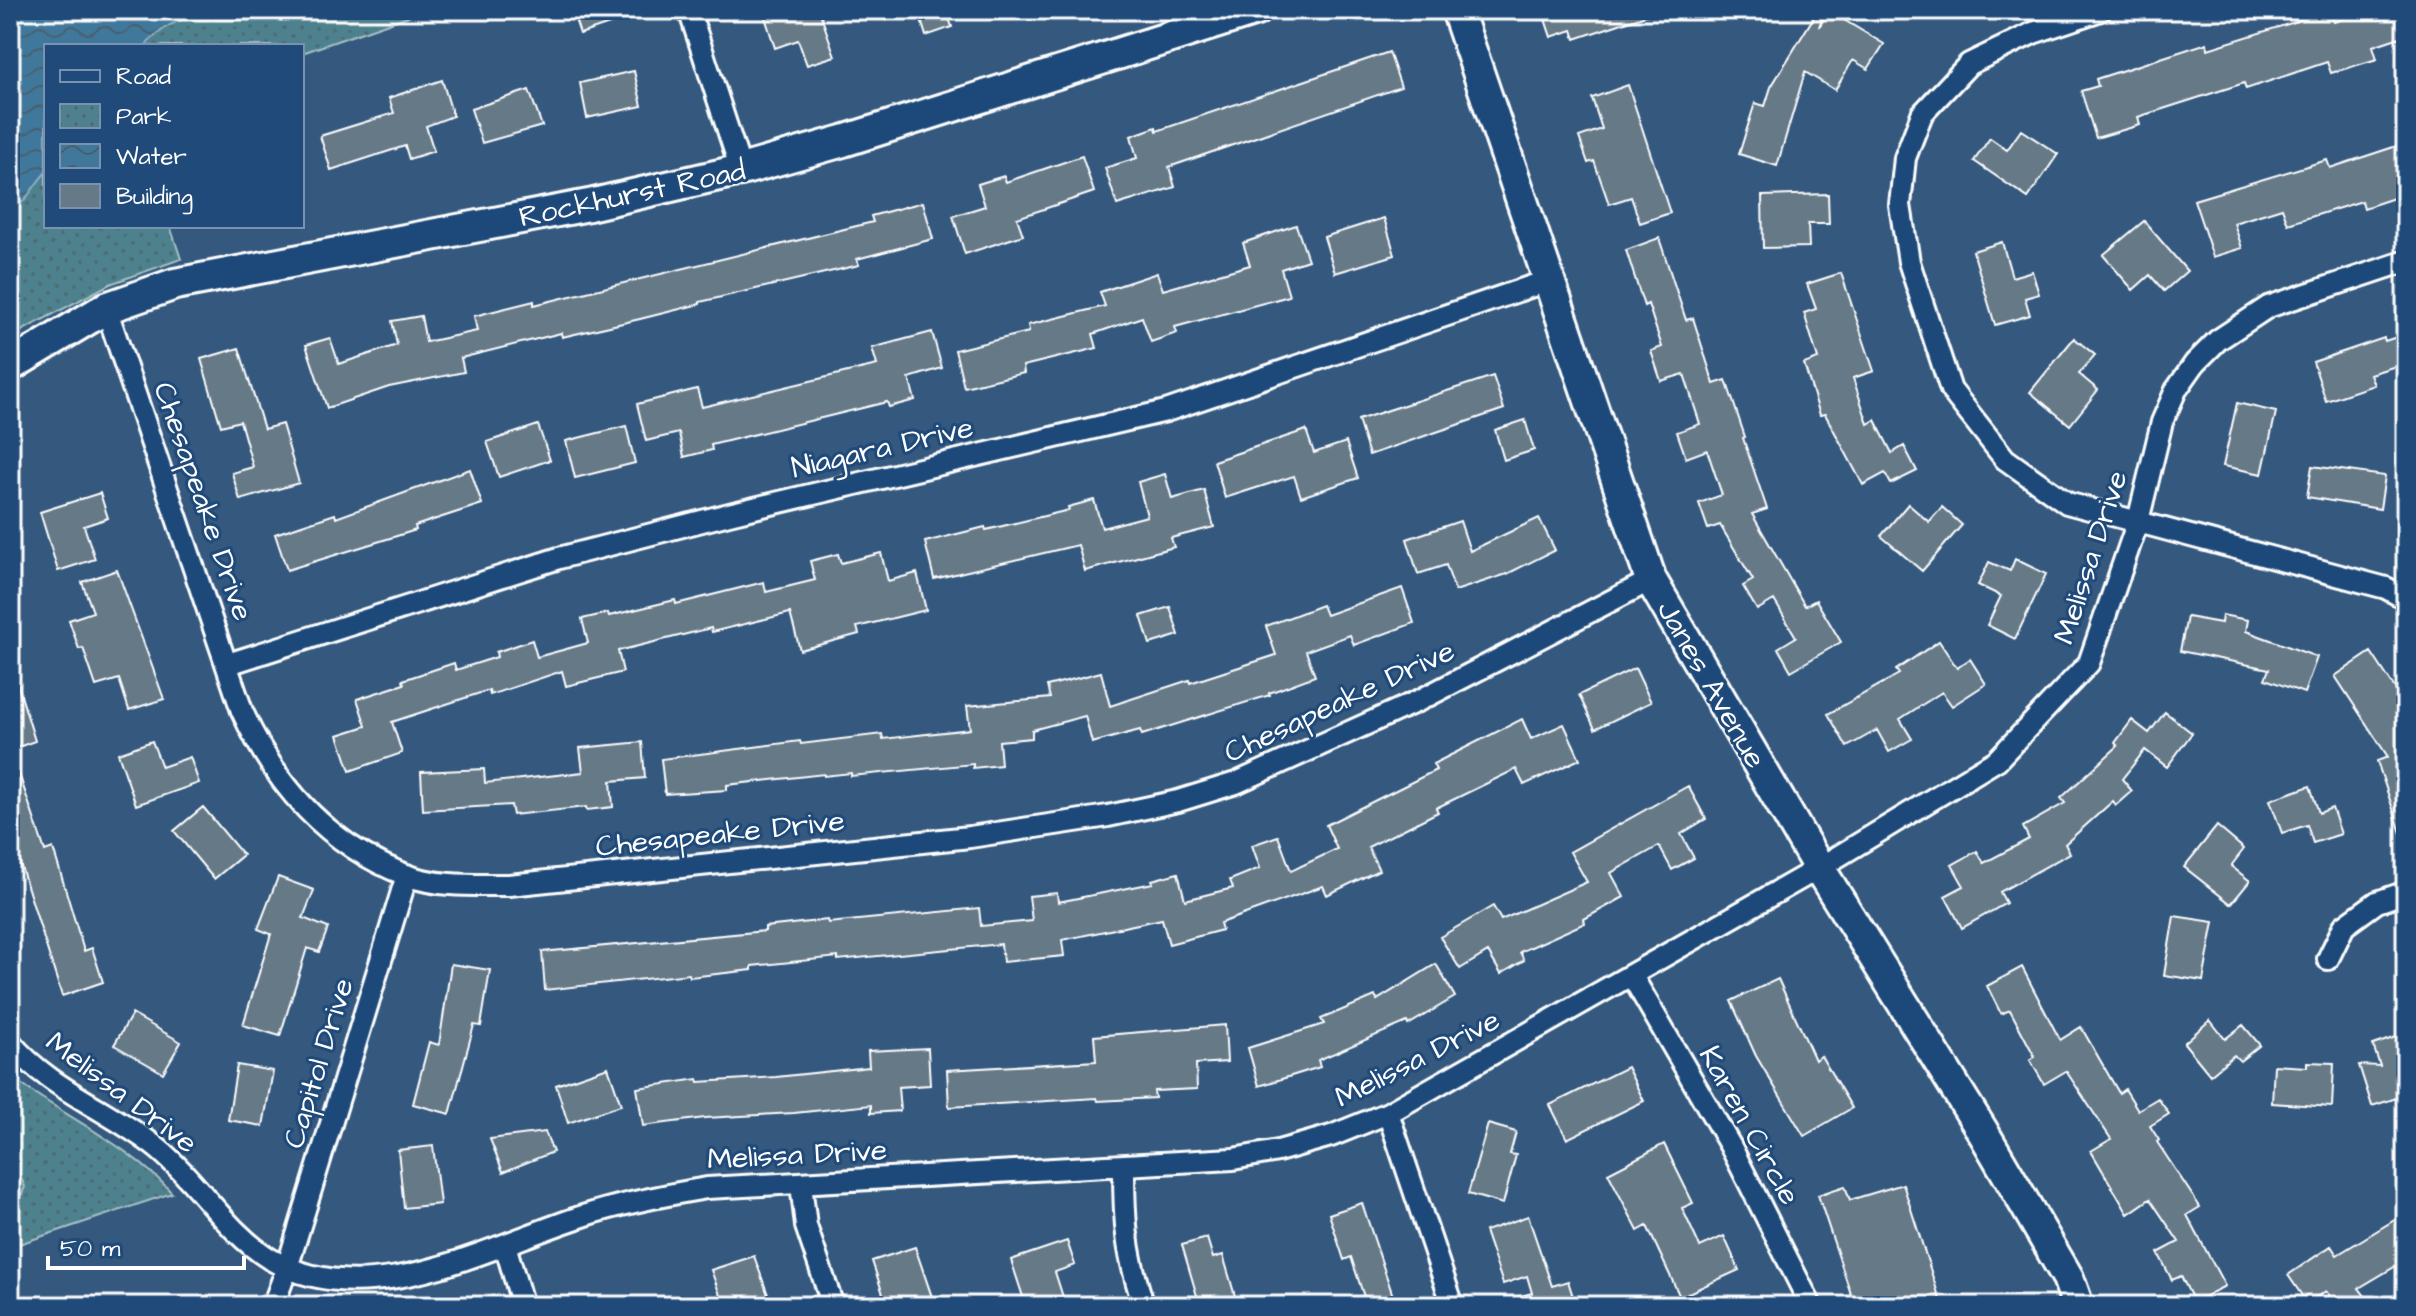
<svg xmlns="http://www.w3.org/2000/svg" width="2416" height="1316" font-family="'Architects Daughter',sans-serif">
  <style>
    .park { fill: url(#park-dots); stroke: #a6c0c6; stroke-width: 2 }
    .garden { fill: #4e818d; stroke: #a6c0c6; stroke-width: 2 }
    .water { fill: url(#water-waves); stroke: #8caec4; stroke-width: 2 }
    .building { fill: #667987; stroke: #fff; stroke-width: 2 }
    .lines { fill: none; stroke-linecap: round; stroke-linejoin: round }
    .street-casing { stroke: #fff; stroke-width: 26 }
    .secondary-casing { stroke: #fff; stroke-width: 36 }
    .street { stroke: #1f4a7a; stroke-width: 20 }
    .secondary { stroke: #1f4a7a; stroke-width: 30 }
    .labels { text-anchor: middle; stroke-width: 6; stroke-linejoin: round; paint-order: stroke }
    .street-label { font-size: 30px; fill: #fff; stroke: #1f4a7a }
  </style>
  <defs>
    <pattern id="park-dots" width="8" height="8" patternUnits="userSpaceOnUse" patternTransform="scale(2)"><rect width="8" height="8" fill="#4e818d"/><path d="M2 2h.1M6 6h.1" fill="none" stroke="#4d6970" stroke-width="1.8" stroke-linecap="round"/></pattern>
    <pattern id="water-waves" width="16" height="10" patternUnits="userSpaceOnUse" patternTransform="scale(2)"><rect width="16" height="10" fill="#40789c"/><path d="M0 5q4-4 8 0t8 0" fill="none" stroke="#476070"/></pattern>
  </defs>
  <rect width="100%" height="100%" fill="#34587e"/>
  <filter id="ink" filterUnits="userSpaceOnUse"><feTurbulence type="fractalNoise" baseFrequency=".0125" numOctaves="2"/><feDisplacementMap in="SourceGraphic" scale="16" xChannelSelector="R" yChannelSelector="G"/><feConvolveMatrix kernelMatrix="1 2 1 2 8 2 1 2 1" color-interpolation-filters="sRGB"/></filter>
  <g filter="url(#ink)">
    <!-- park -->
    <path class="park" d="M10 10H426L302 53V46H46V226H170L181 259 110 284 10 337Z
      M10 1076C62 1116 128 1143 172 1193L10 1247Z"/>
    <!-- garden -->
    <path class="garden" d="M10 1154 25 1187 10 1220Z"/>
    <!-- water -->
    <path class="water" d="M10 10H297C279 15 261 20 242 20 196 21 181 7 145 46H46V172C33 186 28 201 10 211Z"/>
    <!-- building -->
    <path class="building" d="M572 10H638L639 14 580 34Z
      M777 10H819L835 56 807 65 798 40 775 48 764 14Z
      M918 10H946L952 27 926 36Z
      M1542 10H1649V14L1575 39 1572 30 1551 37Z
      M2298 10H2330L2334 22 2372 10H2406V35L2373 46 2377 59 2331 73 2327 62 2246 89 2244 83 2138 117 2140 125 2096 138 2081 91 2098 86 2096 79 2207 43 2208 49 2301 20Z
      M1829 11 1884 44 1868 69 1853 60 1835 90 1805 72 1777 166 1739 154 1755 103 1765 106 1771 87 1815 15 1822 18 1819 27Z
      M1389 52 1401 87 1169 167 1175 187 1117 205 1105 168 1137 158 1131 136 1156 127 1157 131Z
      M634 71 642 106 587 118 580 83Z
      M442 80 453 116 426 126 434 151 409 159 405 146 331 170 320 136 394 113 389 98Z
      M1628 85 1670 213 1640 223 1631 197 1609 204 1594 161 1588 163 1579 137 1602 129 1592 98Z
      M529 90 542 126 482 143 471 109Z
      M2021 130 2058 154 2028 198 1974 161 1990 138 2007 150Z
      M2406 143V194L2364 208 2362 201 2288 224 2282 208 2234 223 2242 248 2213 257 2194 200 2327 160 2330 168Z
      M1082 156 1094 192 1017 218 1023 235 965 254 953 216 985 206 978 184 1004 176 1006 182Z
      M1828 194 1829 224H1808L1809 247 1763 248 1762 196Z
      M923 202 933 239 857 259 859 265 700 302V304L640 319 562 337 561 333 461 358 464 372 389 387 327 408 306 345 330 338 339 364 397 345 392 321 421 316 426 342 477 331 474 316 534 301V305L873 222 871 216Z
      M1384 218 1395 255 1335 273 1324 237Z
      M2144 221 2187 271 2164 291 2150 275 2133 290 2103 255Z
      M1296 225 1308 260 1281 269 1289 296 1175 327 1177 333 1151 342 1142 317 1093 334 1097 348 1023 366 1024 373 964 387 955 350 1029 332 1028 325 1105 306 1100 292 1157 273 1163 290 1250 265 1243 243Z
      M1659 238 1686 320 1693 318 1714 384 1726 380 1745 437 1743 438 1767 509 1752 514 1805 606 1816 600 1841 642 1791 671 1778 648 1796 637 1774 600 1757 610 1743 586 1753 580 1720 525 1708 529 1699 503 1722 495 1707 450 1686 458 1677 432 1700 424 1684 374 1661 381 1651 351 1662 347 1648 304 1644 306 1626 250Z
      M2002 242 2012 277 2032 271 2039 294 2025 298 2030 315 1995 325 1973 251Z
      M1841 273 1874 371 1853 378 1868 424 1875 420 1892 453 1904 446 1917 471 1891 484 1885 473 1863 485 1825 414 1820 415 1804 364 1818 359 1804 313 1816 309 1807 284Z
      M932 332 942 368 909 378 915 400 889 407 887 402 711 445 712 450 684 457 679 433 646 441 637 404 697 389 702 407 877 365 872 348Z
      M2406 334V363L2370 374 2374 385 2326 401 2313 362 2384 338 2385 341Z
      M2074 338 2095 355 2079 374 2098 390 2070 425 2030 392Z
      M239 348 264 429 282 424 299 483 240 500 232 473 253 467 240 421 221 426 201 359Z
      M1493 376 1504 409 1369 455 1358 420Z
      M2237 403 2276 412 2262 474 2223 466Z
      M1525 420 1534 450 1504 460 1495 430Z
      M538 425 550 460 499 477 487 442Z
      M626 426 635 463 575 478 566 441Z
      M1306 430 1314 453 1346 442 1358 478 1301 497 1294 476 1225 498 1214 461Z
      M2312 466 2385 476 2380 509 2307 497Z
      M470 469 482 504 415 526 416 530 287 570 275 534 335 514 336 518Z
      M1165 474 1172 499 1204 490 1214 527 1171 538 1174 547 1085 571 1078 545 934 579 925 542 985 527 986 530 1069 510 1068 507 1094 500 1102 528 1147 516 1138 482Z
      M100 493 108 518 84 526 95 559 58 571 40 512Z
      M1908 504 1929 522 1942 507 1962 525 1922 571 1881 536Z
      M1539 518 1555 550 1507 574 1455 591 1446 565 1418 574 1407 539 1460 521 1470 551Z
      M881 553 888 581 917 573 926 610 857 627 859 634 800 650 790 613 712 632 711 628 618 651 623 672 566 686 562 671 490 695 489 690 392 722 402 753 350 771 338 735 366 726 357 699 404 684 403 680 454 663 456 670 497 657 496 652 532 640 537 657 588 643 582 619 608 613 609 616 675 600 676 604 764 582 766 592 815 580 810 561 838 554 841 563Z
      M2015 559 2046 574 2015 639 1987 625 2001 596 1978 585 1989 562 2010 571Z
      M117 570 164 699 129 710 119 679 96 686 83 648 79 649 69 620 93 612 82 582Z
      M1402 588 1414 623 1354 645 1350 635 1306 651 1315 676 1269 693 1270 695 1142 735 1140 730 1092 743 1085 716 1032 730V738L999 741 1001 765 973 768V764L851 776V773L824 776V774L727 785V790L665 794 661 759 800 741 801 744 882 734 883 739 970 729 967 706 1050 698 1047 686 1101 672 1110 706 1189 680 1190 683 1276 655 1266 626 1322 605 1326 615Z
      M1170 607 1179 635 1150 644 1141 616Z
      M2222 615 2248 620 2246 631 2317 657 2304 693 2265 679 2269 669 2180 651 2187 617 2221 623Z
      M1939 641 1957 668 1970 659 1986 684 1952 706 1942 692 1900 719 1912 739 1889 752 1877 730 1847 747 1828 714 1899 674 1896 670Z
      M2371 652 2406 705V836H2402L2377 761 2388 757 2335 676Z
      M1635 668 1651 702 1595 729 1579 695Z
      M15 676 35 741 10 750V677Z
      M2165 712 2192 733 2167 767 2145 750 2122 779 2132 791 2116 805 2113 801 2065 844 2070 853 2000 892 2006 903 1962 928 1945 896 1964 886 1952 865 1977 851 1984 863 2029 839 2023 827 2065 803 2061 798 2118 746 2115 743 2132 720 2149 733Z
      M1522 719 1531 739 1564 724 1580 759 1524 785 1516 769 1436 808 1438 812 1368 847 1379 870 1327 895 1323 886 1220 923 1222 930 1169 944 1162 919 1062 940 1064 956 1003 962 1001 944 838 960V957L752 966V970L690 977 689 974 545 990 542 952 765 931V927L827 920 828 923 979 908 981 926 1032 921 1029 896 1057 893 1058 902 1153 883 1152 880 1178 873 1185 900 1233 888 1230 880 1260 868 1252 845 1278 836 1291 871 1337 849 1326 825 1436 770 1433 764Z
      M152 741 162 767 190 757 199 783 136 805 118 753Z
      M642 742 645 778 611 781 613 807 587 810 586 807 513 815 511 805 423 810 421 772 484 769 485 783 583 772 580 748Z
      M10 759H14L45 851 53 848 84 951 92 948 103 982 62 996 10 832Z
      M1688 786 1706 819 1681 834 1694 858 1672 870 1659 846 1611 873 1624 897 1584 919 1585 923 1520 952 1524 960 1501 974 1488 952 1460 969 1440 937 1493 906 1501 920 1587 882 1570 852Z
      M2310 786 2319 813 2332 808 2341 834 2313 843 2307 825 2282 833 2270 800Z
      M203 807 243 855 214 879 174 831Z
      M2217 826 2244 849 2231 866 2250 881 2231 904 2184 867Z
      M278 877 314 890 303 918 328 928 319 952 307 948 280 1036 243 1025 271 934 258 929Z
      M2174 916 2214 922 2203 981 2164 975Z
      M451 964 490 970 481 1026 474 1025 450 1114 413 1104 429 1042 439 1045Z
      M1436 964 1455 997 1408 1025 1407 1022 1318 1060 1320 1067 1259 1086 1248 1048 1324 1024 1321 1019 1375 996 1377 1000Z
      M2022 967 2060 1040 2081 1027 2119 1093 2125 1089 2138 1110 2158 1098 2169 1114 2150 1126 2159 1140 2157 1142 2200 1207 2187 1215 2225 1286 2194 1302 2181 1276 2172 1280 2158 1253 2179 1242 2150 1199 2128 1214 2091 1151 2111 1139 2066 1071 2044 1084 2030 1060 2035 1057 2010 1010 2001 1014 1987 986Z
      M1778 979 1815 1060 1821 1056 1852 1108 1804 1136 1756 1056 1731 1001Z
      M132 1014 181 1042 163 1073 114 1045Z
      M2210 1020 2225 1039 2243 1025 2260 1045 2240 1061 2234 1055 2210 1075 2184 1043Z
      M1225 1025 1227 1062 1196 1064 1197 1089 1154 1091 1155 1098 1098 1101 1097 1098 949 1107 947 1070 1096 1061 1094 1036Z
      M2402 1035 2406 1046V1095L2372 1106 2359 1065 2380 1066 2373 1045Z
      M928 1048 930 1085 898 1087 900 1111 871 1113V1105L794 1113 705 1118 643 1126 637 1088 698 1079 699 1082 776 1077 869 1067 868 1051Z
      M2307 1062 2334 1063 2332 1107 2272 1103 2274 1065 2307 1067Z
      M237 1065 273 1071 263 1126 228 1120Z
      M608 1067 621 1105 568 1123 556 1085Z
      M1627 1067 1644 1101 1567 1139 1550 1105Z
      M1488 1124 1516 1132 1510 1154 1516 1155 1503 1204 1468 1194Z
      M545 1132 553 1152 503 1172 490 1139Z
      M1664 1144 1693 1203 1682 1208 1700 1247 1724 1236 1739 1270 1680 1297 1647 1226 1638 1231 1608 1173Z
      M433 1146 440 1204 404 1208 398 1150Z
      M1903 1184 1942 1306H1855L1818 1195 1845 1186 1850 1200Z
      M1362 1203 1391 1290 1396 1306H1367L1351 1257 1344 1260 1329 1214Z
      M2406 1213V1260L2359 1288 2365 1296 2350 1306H2337L2326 1291 2307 1303 2288 1275 2331 1246 2337 1255Z
      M1528 1216 1552 1286 1568 1281 1576 1306H1505L1504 1301 1532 1293 1527 1276 1503 1284 1485 1231Z
      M1207 1238 1213 1258 1223 1255 1237 1303 1226 1306H1200L1182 1245Z
      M1067 1241 1075 1265 1055 1272 1063 1297 1036 1306H1026L1011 1260Z
      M915 1247 933 1300 916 1306H887L872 1261Z
      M754 1256 772 1306H724L711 1270Z"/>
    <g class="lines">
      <!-- street casing -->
      <g class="street-casing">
        <path id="street" d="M689 10 741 170
          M2101 10 2033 33 1969 64 1922 114 1905 158 1900 205 1909 262 1951 390 2005 459 2067 503 2386 588 2406 599
          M106 308 242 711C275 785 328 845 406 875 438 887 474 885 509 885L970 837 1108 816 1178 801 1236 783 1420 700 1651 580
          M228 664 559 558 733 513 1166 411 1547 281
          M2328 959 2344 926 2377 902 2406 892
          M1632 976 1731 1147 1811 1306
          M10 1042C49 1089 110 1110 157 1148 198 1181 225 1231 270 1259 369 1316 486 1247 583 1216 623 1203 665 1195 707 1188L1233 1159 1278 1151 1331 1136 1388 1113 1819 868 1997 760 2089 663 2138 521 2162 422 2176 390 2195 363 2218 340 2268 307 2406 261
          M1388 1113 1453 1306
          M1124 1167C1124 1222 1126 1253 1144 1306
          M801 1184 806 1226 833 1306
          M505 1245 523 1306
          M273 1306 287 1268 407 875"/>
      </g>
      <!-- secondary casing -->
      <g class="secondary-casing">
        <path id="secondary" d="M1457 10 1651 580 1819 868 1983 1132 2068 1278 2078 1306
          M10 366 106 308 175 284 589 205 741 170 843 141 1256 10"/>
      </g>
      <!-- street -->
      <use href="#street" class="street"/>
      <!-- secondary -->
      <use href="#secondary" class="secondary"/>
    </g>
  </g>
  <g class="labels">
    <!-- street labels -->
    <g class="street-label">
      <text transform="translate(632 193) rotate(-12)" y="10">Rockhurst Road</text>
      <text transform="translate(882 447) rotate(-13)" y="10">Niagara Drive</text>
      <text transform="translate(204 501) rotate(71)" y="10">Chesapeake Drive</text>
      <text transform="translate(2090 557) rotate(-72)" y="10">Melissa Drive</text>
      <text transform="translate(1712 684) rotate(60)" y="10">Janes Avenue</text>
      <text transform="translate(1339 701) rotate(-25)" y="10">Chesapeake Drive</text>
      <text transform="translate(720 833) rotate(-6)" y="10">Chesapeake Drive</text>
      <text transform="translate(1417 1058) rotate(-27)" y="10">Melissa Drive</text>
      <text transform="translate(318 1063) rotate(-73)" y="10">Capitol Drive</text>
      <text transform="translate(122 1092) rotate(37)" y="10">Melissa Drive</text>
      <text transform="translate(1750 1125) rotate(61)" y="10">Karen Circle</text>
      <text transform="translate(797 1154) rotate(-3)" y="10">Melissa Drive</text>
    </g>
  </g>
  <!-- margin -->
  <rect width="2416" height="1316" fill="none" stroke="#1f4a7a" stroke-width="40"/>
  <rect x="20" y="20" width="2376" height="1276" fill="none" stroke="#fff" stroke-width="3" filter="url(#ink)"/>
  <!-- legend -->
  <rect x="44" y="44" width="260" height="184" fill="#1f4a7a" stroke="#7992af" stroke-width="2"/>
  <rect x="60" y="70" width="40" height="12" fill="#1f4a7a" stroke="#7992af" stroke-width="2"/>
  <text x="116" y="84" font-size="24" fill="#ffffff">Road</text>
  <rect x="60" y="104" width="40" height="24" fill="url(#park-dots)" stroke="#7992af" stroke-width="2"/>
  <text x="116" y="124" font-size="24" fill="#ffffff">Park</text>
  <rect x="60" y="144" width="40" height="24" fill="url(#water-waves)" stroke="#7992af" stroke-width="2"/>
  <text x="116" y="164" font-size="24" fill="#ffffff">Water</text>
  <rect x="60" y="184" width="40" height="24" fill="#667987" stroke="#7992af" stroke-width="2"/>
  <text x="116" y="204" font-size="24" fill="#ffffff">Building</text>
  <!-- scale -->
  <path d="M48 1256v12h196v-12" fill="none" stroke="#ffffff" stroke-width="4"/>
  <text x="60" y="1256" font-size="24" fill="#ffffff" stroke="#1f4a7a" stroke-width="6" paint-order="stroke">50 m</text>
</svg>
